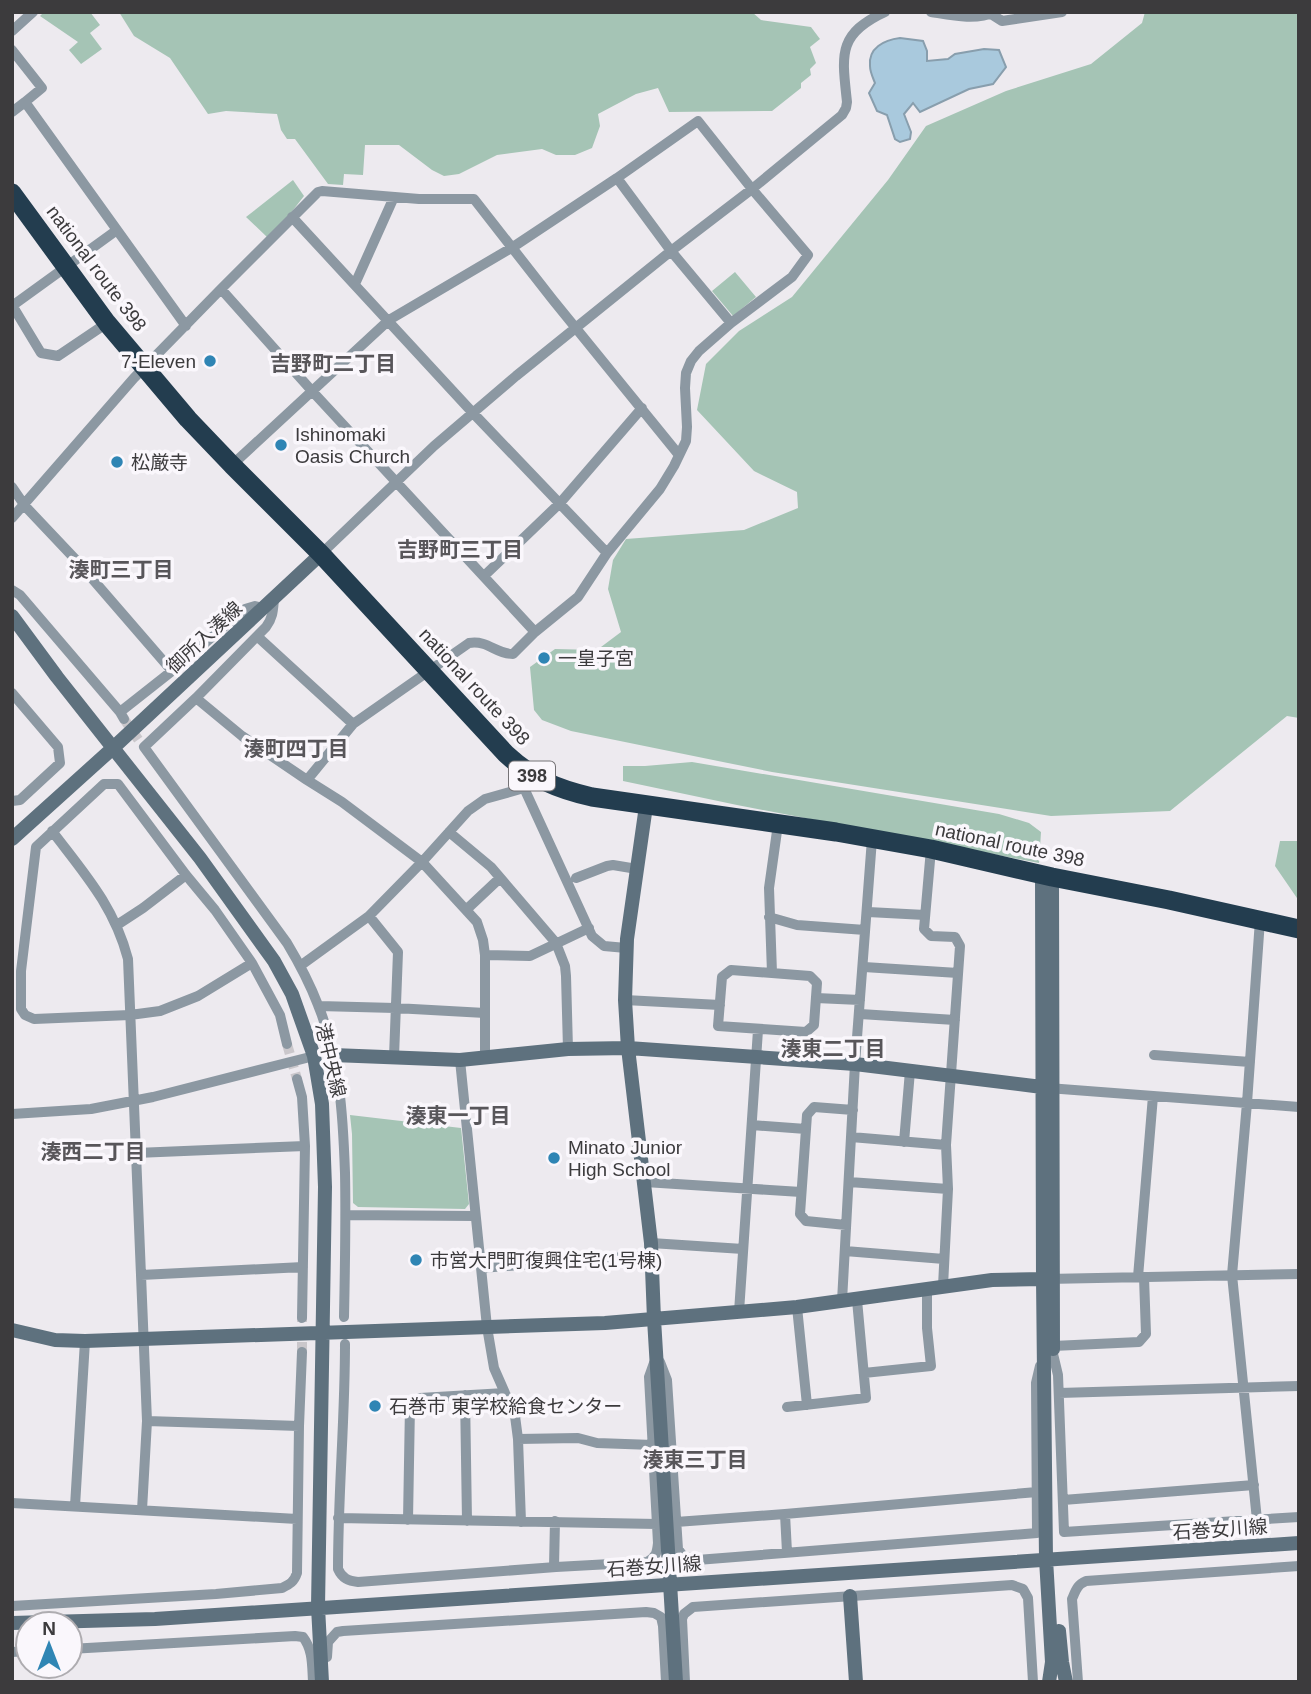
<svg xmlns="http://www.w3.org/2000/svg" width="1311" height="1694" font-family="Arial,'Noto Sans JP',sans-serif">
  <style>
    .green { fill: #a5c4b5 }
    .water { fill: #a9c9dd; stroke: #889ead; stroke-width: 2 }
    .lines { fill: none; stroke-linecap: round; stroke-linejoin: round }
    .street-tunnel { stroke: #cac7cb; stroke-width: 10; stroke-dasharray: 10 5; stroke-linecap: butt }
    .street { stroke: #8c98a2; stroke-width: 10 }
    .secondary { stroke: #5e717e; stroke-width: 14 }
    .highway { stroke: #233d4f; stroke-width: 19 }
    .poi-dot { fill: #2f85b4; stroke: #faf7fc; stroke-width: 2.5 }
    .labels { text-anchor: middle; stroke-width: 7; stroke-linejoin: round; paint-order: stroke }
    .shield { fill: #faf7fc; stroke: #757376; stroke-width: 2 }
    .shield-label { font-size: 18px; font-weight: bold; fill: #3c3b3d }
    .street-label { font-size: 19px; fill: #3c3b3d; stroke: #faf7fc }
    .poi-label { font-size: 19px; fill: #3c3b3d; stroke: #faf7fc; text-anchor: start }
    .neighbourhood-label { font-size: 21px; font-weight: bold; fill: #58565a; stroke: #faf7fc }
  </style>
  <rect width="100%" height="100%" fill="#edeaef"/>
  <!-- green -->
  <path class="green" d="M44 12H90L100 25 90 33 102 49 81 64 69 50 78 42 40 16Z
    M119 12H752L761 20 811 27 820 39 810 47 816 63 810 69 811 75 801 83V88L772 111 669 112 658 88 636 94 598 114 600 126 592 148 575 155H556L542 149 497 155 459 174 444 176 432 170 399 145H365L363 175 344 174 343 185 328 184 295 139H287L281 130 277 114 226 111 208 114 170 58 134 36Z
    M1145 12H1299V718L1287 716 1170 811 1051 816 772 772 571 731 542 720 534 710 530 667 555 649 597 650 621 632 608 589 613 560 626 539 744 530 798 508 797 492 754 471 697 410 706 364 739 331 792 297 888 180 926 126 1006 91 1091 64 1142 23Z
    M293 180 304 196 290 214 267 237 246 217Z
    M735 272 756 297 733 316 712 291Z
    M692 762 999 814 1029 823 1041 832 1039 863 737 805 623 781V766H645Z
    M1280 841H1299V901L1275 866Z
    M350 1115 461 1128 469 1204 465 1209 358 1207 353 1203 352 1134Z"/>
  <!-- water -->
  <path class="water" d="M900 38 923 41 927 51V61L948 59 955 54 984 49 999 50 1006 67 993 84 969 89 920 112 913 103 904 114 911 132 910 139 900 142 895 139 887 115 877 111 869 93 875 83C873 78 870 72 870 66 868 48 884 40 900 38Z"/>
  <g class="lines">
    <!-- street-tunnel -->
    <path class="street-tunnel" d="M124 719 140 742
      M287 1044 297 1079
      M302 1352V1318"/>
    <!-- street -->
    <path class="street" d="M931 12C950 15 976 21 994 12
      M991 14 1002 21 1062 12
      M12 31 33 12
      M12 50 42 88 25 102 186 326
      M12 112 25 102
      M617 178 671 251 731 323
      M292 217 473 413 607 553
      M355 284 394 197
      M221 289 312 391 535 632
      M12 305 41 353 58 356 107 323
      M12 306 117 230
      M232 465 389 320 513 247 617 178 698 121 752 189 808 255 792 277 731 323 699 351 691 361 686 373 685 388 687 427 686 441 674 466 660 489 607 553 578 597 535 632 513 654C495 654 489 640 469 643L353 724 307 780
      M12 487 25 506 76 560 172 671
      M12 518 134 378 221 289 318 192 322 191 419 199H474L553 300 679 455
      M321 554 434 446 516 376 671 251 752 189 842 115 846 108 847 102C842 55 837 34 885 12
      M484 576 560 503 642 408
      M12 590 20 595 120 712 124 719
      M274 599C273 610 273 618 266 627L196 698 144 747 287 943C299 963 310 984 318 1005 340 1059 343 1116 345 1173 346 1221 345 1269 344 1317
      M258 637 353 724
      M12 693 58 747 60 763 20 800 12 801
      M196 698 242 736 307 780 342 802 422 862 477 922 483 940 485 955V1058
      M120 712 172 671 245 609 255 606 263 608
      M524 788 592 936 604 946 626 948
      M52 831C84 873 114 906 128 959L147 1421 142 1510
      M449 832 491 867 556 943 565 966 566 976 568 1049
      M931 849 924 929 931 936 955 937 960 946 946 1145 948 1189 943 1286
      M576 878 607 866 613 865 637 869
      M467 909 500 878
      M868 912 925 915
      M369 916 398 952 394 1057
      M769 917 797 925 865 930
      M117 925 143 908 186 875
      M485 955 530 956 589 928
      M252 963 198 996 160 1011 130 1015 34 1019 25 1015 21 1009V971L36 847 104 784H118L186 875 215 910 252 963 280 1015 287 1044
      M300 966 369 916 422 862 468 811 485 799 524 788 532 776
      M864 967 958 973
      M731 970 810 976 817 983 814 1025 806 1032 718 1026 722 977Z
      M772 973 769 888 778 824
      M816 998 860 1000
      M625 1000 720 1005
      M319 1006 395 1008 485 1013
      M860 1014 955 1020
      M1154 1055 1250 1062
      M460 1060 487 1327 494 1368 515 1416 518 1439 521 1522
      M297 1079 302 1097 305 1146 302 1318
      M1048 1088 1299 1107
      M12 1114 91 1109 153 1097 314 1056
      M752 1125 806 1129
      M851 1137 946 1145
      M904 1142 910 1071
      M136 1153 305 1146
      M645 1182 801 1192
      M849 1182 948 1189
      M346 1215 475 1216
      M846 1225 806 1221 800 1214 807 1115 814 1107 853 1110
      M651 1243 743 1249
      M845 1251 944 1259
      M481 1268 651 1255
      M141 1275 303 1267
      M1138 1277 1153 1096
      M1047 1279 1299 1274
      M842 1301 855 1064 872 839
      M797 1307 807 1405
      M739 1312 758 1030
      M345 1344C345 1419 338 1494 338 1569 342 1578 348 1581 358 1582L556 1567 647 1562C656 1557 657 1553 658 1543L649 1377 654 1363
      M1053 1346 1139 1342 1146 1334 1144 1277
      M1053 1354 1058 1375 1064 1532 1299 1517
      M660 1362 667 1380 678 1549 683 1556 697 1560 1037 1533 1036 1383 1040 1366
      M864 1373 931 1366 927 1328V1290
      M1059 1393 1299 1386
      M465 1395 467 1521
      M787 1407 866 1398 857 1300
      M147 1421 299 1426
      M518 1439 578 1438 597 1443 653 1445
      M1063 1500 1254 1485
      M12 1503 297 1519
      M75 1506 85 1341
      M785 1514 787 1552
      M338 1518 657 1524
      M408 1520 410 1405 420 1398 505 1393
      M1257 1520 1232 1275 1247 1103 1260 920
      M676 1522 785 1514 1037 1492
      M554 1567 555 1521
      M12 1606 216 1594 282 1588C290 1584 294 1582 297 1573L299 1426 302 1352
      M70 1649 295 1636 303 1637C313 1650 312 1665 313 1682
      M12 1652 28 1651
      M327 1657 328 1642 337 1632 343 1631 646 1612 654 1613 661 1617 663 1626 666 1682
      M685 1682 682 1619 684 1614 693 1607 1012 1585 1023 1589 1028 1598 1033 1682
      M1078 1682 1072 1599C1076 1590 1077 1585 1086 1581L1299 1566"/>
    <!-- secondary -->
    <path class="secondary" d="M12 616 57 677 200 858 274 961 292 994 314 1056 322 1104 325 1187 318 1607 322 1682
      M646 806 627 939 625 1000 628 1048 651 1243 654 1319 676 1682
      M12 839 113 748 321 554
      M1042 875 1043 1279 1046 1559 1052 1662 1049 1682
      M1052 877 1053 1349
      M333 1055 460 1060 568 1049 628 1048 855 1064 1042 1087
      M12 1330 55 1340 85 1341 605 1323 797 1307 992 1280 1043 1279
      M850 1596 856 1682
      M12 1623 155 1619 1299 1543
      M1059 1631 1062 1662 1066 1682"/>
    <!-- highway -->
    <path class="highway" d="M12 193 107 323 188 419 232 465 321 554 506 754C533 779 557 789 592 797L836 832 931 849 1052 877 1169 900 1299 929"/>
  </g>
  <!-- markers -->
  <g class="poi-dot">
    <circle cx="210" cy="361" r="7"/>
    <circle cx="281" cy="445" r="7"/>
    <circle cx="117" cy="462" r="7"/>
    <circle cx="544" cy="658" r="7"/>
    <circle cx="554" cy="1158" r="7"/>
    <circle cx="416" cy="1260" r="7"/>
    <circle cx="375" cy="1406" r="7"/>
  </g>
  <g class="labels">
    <!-- shield labels -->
    <rect class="shield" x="509" y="761.5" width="46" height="29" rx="5"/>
    <g class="shield-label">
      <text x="532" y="782">398</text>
    </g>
    <!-- street labels -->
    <g class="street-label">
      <text transform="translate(97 268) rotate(53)" y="7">national route 398</text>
      <text transform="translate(204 637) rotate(-43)" y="7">御所入湊線</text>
      <text transform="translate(475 686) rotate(47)" y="7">national route 398</text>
      <text transform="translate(1010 844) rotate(12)" y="7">national route 398</text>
      <text transform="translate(331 1060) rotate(77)" y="7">港中央線</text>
      <text transform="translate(1220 1529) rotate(-4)" y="7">石巻女川線</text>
      <text transform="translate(654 1566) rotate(-4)" y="7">石巻女川線</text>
    </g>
    <!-- poi labels -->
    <g class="poi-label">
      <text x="196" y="368" text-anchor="end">7-Eleven</text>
      <text x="295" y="441">Ishinomaki<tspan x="295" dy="22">Oasis Church</tspan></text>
      <text x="131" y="469">松厳寺</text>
      <text x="558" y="665">一皇子宮</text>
      <text x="568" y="1154">Minato Junior<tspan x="568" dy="22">High School</tspan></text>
      <text x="430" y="1267">市営大門町復興住宅(1号棟)</text>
      <text x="389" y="1413">石巻市 東学校給食センター</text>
    </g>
    <!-- neighbourhood labels -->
    <g class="neighbourhood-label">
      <text x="333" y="371">吉野町二丁目</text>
      <text x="460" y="557">吉野町三丁目</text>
      <text x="121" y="577">湊町三丁目</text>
      <text x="296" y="756">湊町四丁目</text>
      <text x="833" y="1056">湊東二丁目</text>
      <text x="458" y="1123">湊東一丁目</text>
      <text x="93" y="1159">湊西二丁目</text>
      <text x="695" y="1467">湊東三丁目</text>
    </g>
  </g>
  <!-- border -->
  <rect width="1311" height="1694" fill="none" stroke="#3c3b3d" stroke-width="28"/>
  <!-- north arrow -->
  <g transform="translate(49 1645)"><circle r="33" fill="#faf7fc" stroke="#aeacb0" stroke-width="2"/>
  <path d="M0-5L12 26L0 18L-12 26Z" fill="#2f85b4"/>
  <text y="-10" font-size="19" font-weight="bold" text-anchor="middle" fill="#3c3b3d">N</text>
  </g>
</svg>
